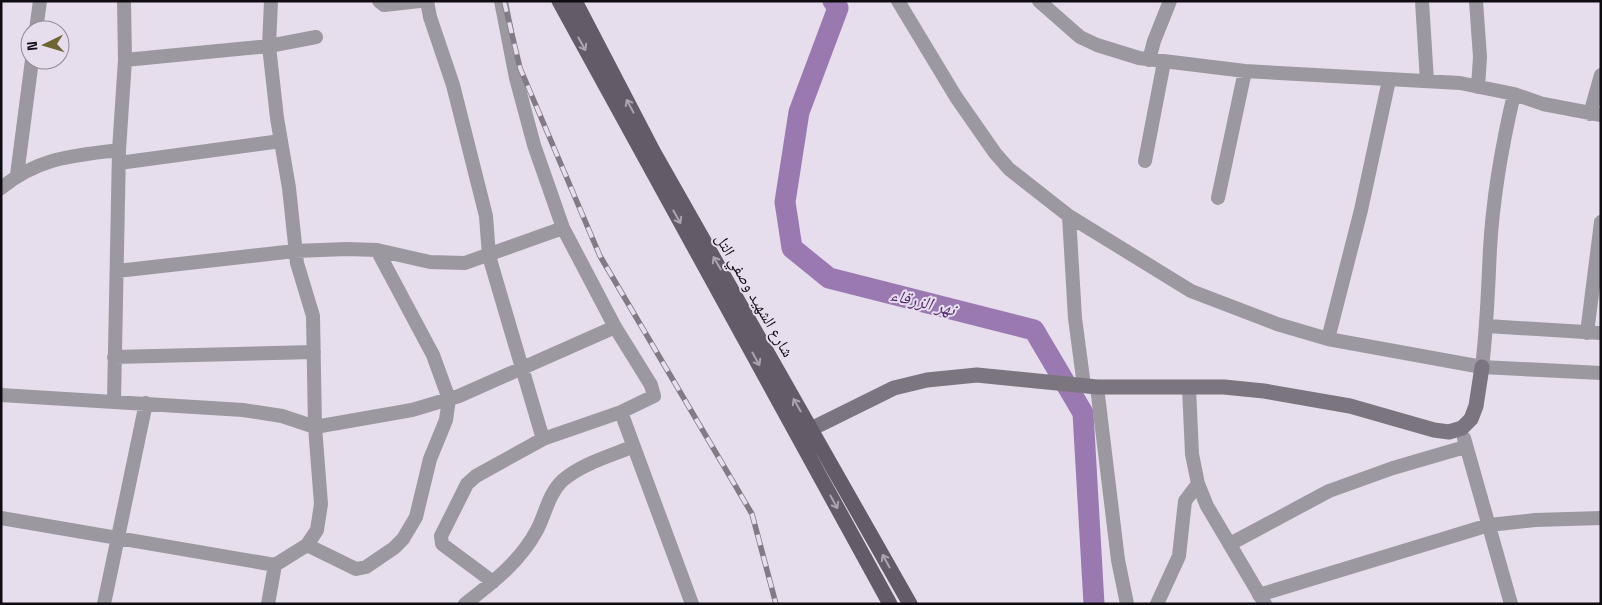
<svg xmlns="http://www.w3.org/2000/svg" width="1602" height="605" font-family="'Space Grotesk','Noto Naskh Arabic',sans-serif">
  <style>
    .lines { fill: none; stroke-linecap: round; stroke-linejoin: round }
    .river { stroke: #9a79b0; stroke-width: 21 }
    .street { stroke: #9c989f; stroke-width: 14 }
    .secondary { stroke: #7b757f; stroke-width: 15 }
    .primary { stroke: #635c68; stroke-width: 15 }
    .rail-casing { stroke: #817b86; stroke-width: 5.5 }
    .rail { stroke: #e6dded; stroke-width: 4; stroke-dasharray: 11; stroke-linecap: butt }
    .oneway { stroke: #aba3b1 }
    .labels { text-anchor: middle; stroke-width: 4; stroke-linejoin: round; paint-order: stroke }
    .street-label { font-size: 16px; fill: #100d12; stroke: #e6dded }
    .water-label { font-size: 18px; font-style: italic; fill: #562b6f; stroke: #e6dded }
  </style>
  <rect width="100%" height="100%" fill="#e6dded"/>
  <g class="lines">
    <!-- river -->
    <path class="river" d="M833 1 838 8 799 112 785 202 792 248 829 278 1034 330 1083 413 1094 604"/>
    <!-- street -->
    <path class="street" d="M379 1 384 5 420 1
      M427 1 430 17 453 85 486 216 489 256 543 439
      M898 1 956 97 995 153 1009 169 1069 216 1191 291 1277 324 1328 339 1482 367 1601 373
      M1039 1 1080 37 1097 45 1139 58 1245 71 1460 83 1514 94 1543 104 1601 115
      M1422 1 1427 81
      M1476 1 1480 57 1478 87
      M36 30 40 1
      M125 60 269 46 316 37
      M1149 60 1154 41 1170 1
      M1590 114 1601 75
      M1145 161 1164 62
      M119 163 281 141
      M17 175 32 60
      M1 188C40 157 72 156 119 150
      M1218 198 1245 71
      M1069 216 1075 318 1084 386
      M117 271 295 251 347 249 377 250 430 262 465 263 563 228
      M1487 326 1601 333
      M1587 333 1601 222
      M1328 339 1361 210 1389 80
      M114 357 314 352
      M1482 367C1487 327 1488 289 1490 249 1493 196 1502 145 1514 94
      M1097 387 1118 560 1127 604
      M1189 388 1192 454 1198 484 1207 506 1265 604
      M1 395 243 410 282 416 315 427 412 410 459 396 615 327
      M114 401 119 150 125 60 124 1
      M621 412 692 604
      M1464 438 1511 604
      M1 518 275 565
      M1230 544 1329 491 1393 468 1465 447
      M307 545 356 569 366 567 394 548 403 539 416 517 430 459 446 420 449 399 433 355 377 250
      M493 582 442 544 441 536 467 484 476 476 543 439 621 412 654 396 651 385 615 327 563 228 534 145 516 78 501 1
      M1259 595 1489 525 1535 520 1601 518
      M104 604 146 403
      M268 604 275 565 307 545 317 530 321 504 315 427 313 316 297 263 289 188 277 118 269 46 271 1
      M465 604C492 583 520 562 537 530 546 513 548 494 563 480 582 464 609 456 632 447
      M1157 604 1179 556 1185 501 1198 484"/>
    <!-- secondary -->
    <path class="secondary" d="M811 429 894 388 927 380 977 375 1097 387H1224L1264 391 1350 406 1434 430 1449 432 1462 428 1471 419 1476 406 1482 367"/>
    <!-- primary -->
    <path class="primary" d="M559 1 890 604
      M575 1 653 151 910 604"/>
    <!-- rail casing -->
    <g class="rail-casing">
      <path id="rail" d="M504 1 520 68 600 256 752 514 776 604"/>
    </g>
    <!-- rail -->
    <use href="#rail" class="rail"/>
  </g>
  <!-- one-way arrows -->
  <defs><path id="oneway-shaft" d="M-6 0H5M1.5-3L5.5 0L1.5 3" fill="none" stroke-width="1.6" stroke-linecap="round" stroke-linejoin="round" transform="scale(1.25)"/></defs>
  <g class="oneway">
    <use href="#oneway-shaft" transform="translate(582 44) rotate(61)"/>
    <use href="#oneway-shaft" transform="translate(630 106) rotate(-118)"/>
    <use href="#oneway-shaft" transform="translate(677 217) rotate(61)"/>
    <use href="#oneway-shaft" transform="translate(717 263) rotate(-120)"/>
    <use href="#oneway-shaft" transform="translate(756 359) rotate(61)"/>
    <use href="#oneway-shaft" transform="translate(797 405) rotate(-120)"/>
    <use href="#oneway-shaft" transform="translate(834 502) rotate(61)"/>
    <use href="#oneway-shaft" transform="translate(886 561) rotate(-119)"/>
  </g>
  <g class="labels">
    <!-- street labels -->
    <g class="street-label">
      <text transform="translate(755 295) rotate(60)" y="6">شارع الشهيد وصفي التل</text>
    </g>
    <!-- water labels -->
    <g class="water-label">
      <text transform="translate(923 302) rotate(14)" y="6">نهر الزرقاء</text>
    </g>
  </g>
  <!-- border -->
  <rect width="1602" height="605" fill="none" stroke="#100d12" stroke-width="5"/>
  <!-- north arrow -->
  <g transform="translate(45 45) rotate(265)"><circle r="24" fill="#e6dded" stroke="#908a95"/>
  <path d="M0-4L9 19L0 12L-9 19Z" fill="#6d6633"/>
  <text y="-8" font-size="14" font-weight="bold" text-anchor="middle" fill="#100d12">N</text>
  </g>
</svg>
